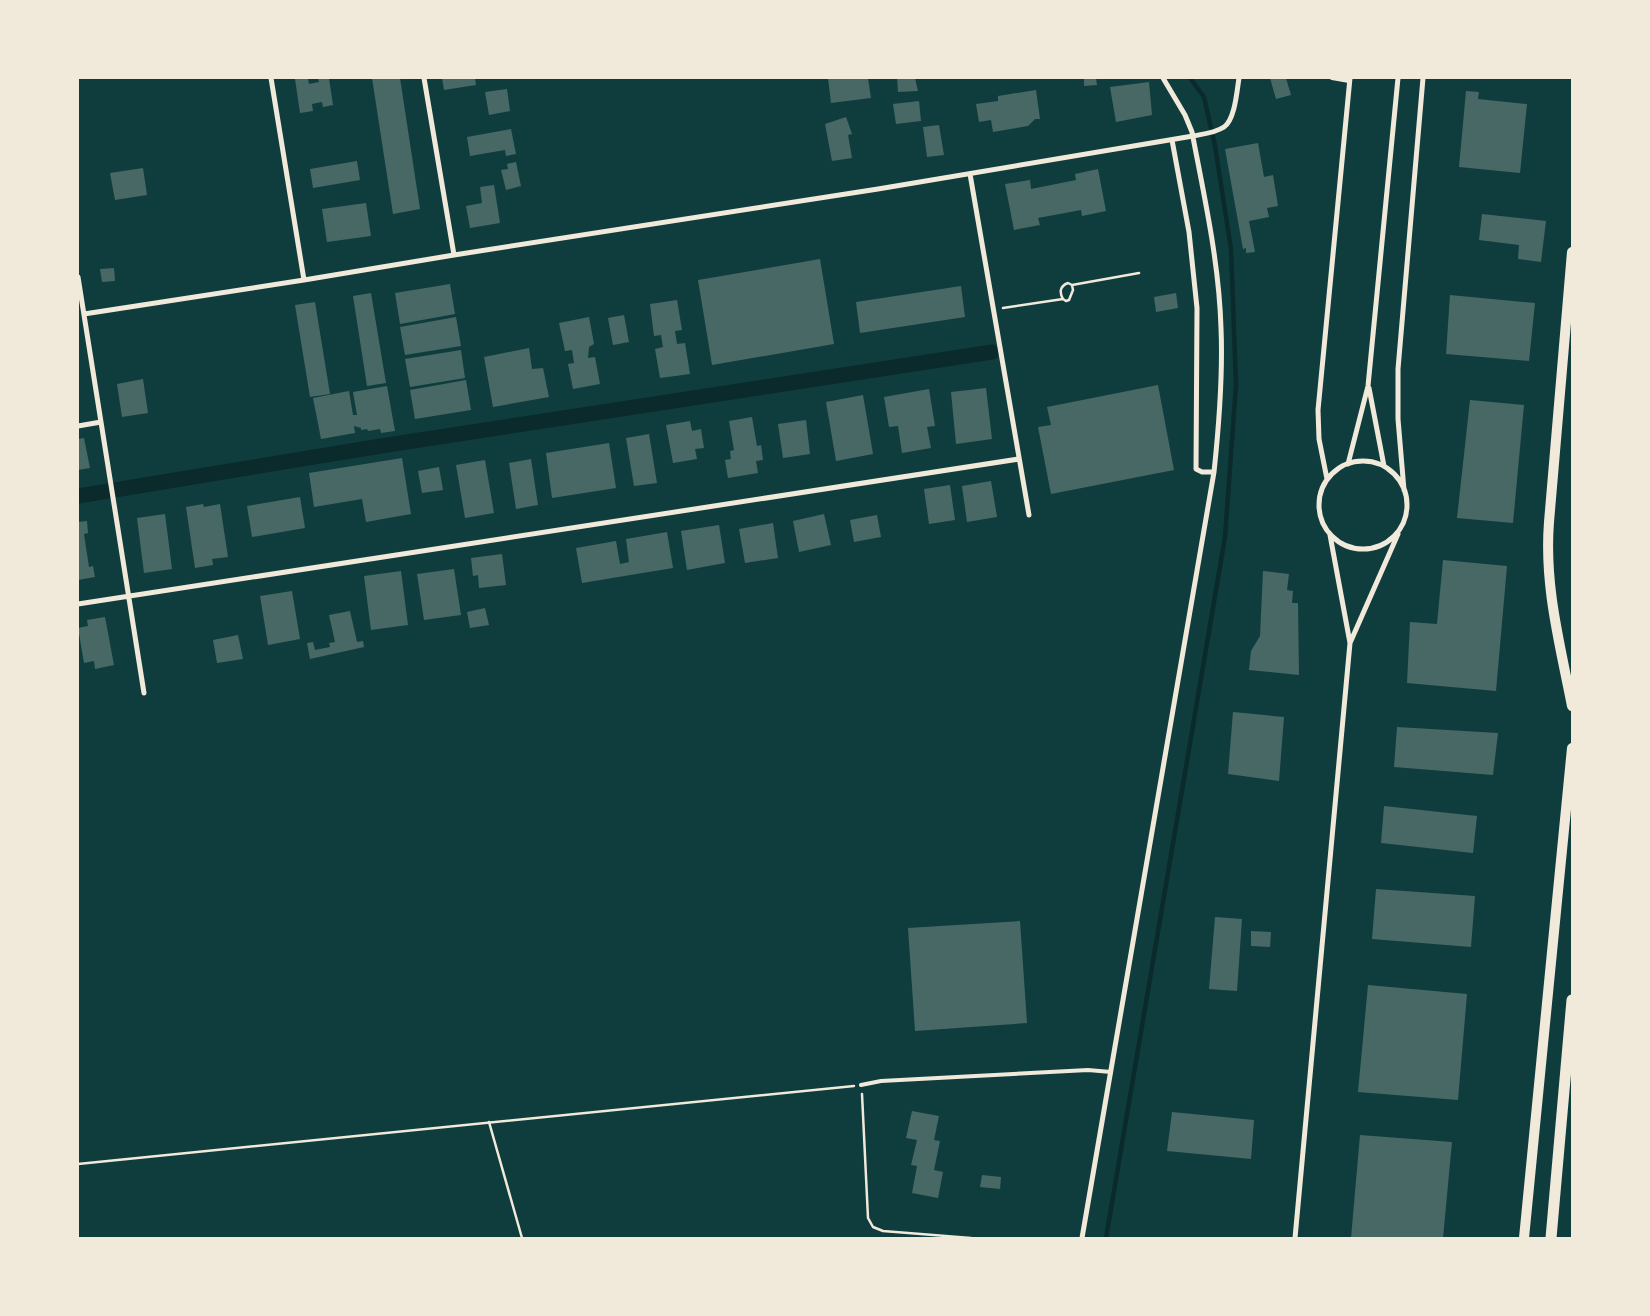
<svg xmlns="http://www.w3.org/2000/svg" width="1650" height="1316" font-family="Arial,sans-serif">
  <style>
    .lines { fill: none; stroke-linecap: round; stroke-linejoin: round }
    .stream { stroke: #0a2a2b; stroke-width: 4.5 }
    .canal { stroke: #0a2a2b; stroke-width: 15 }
    .building { fill: #486865 }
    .path { stroke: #f1e9da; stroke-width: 2.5 }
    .service { stroke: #f1e9da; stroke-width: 4 }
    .minor { stroke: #f1e9da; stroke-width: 5 }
    .secondary { stroke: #f1e9da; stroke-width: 10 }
    .primary { stroke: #f1e9da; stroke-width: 11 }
  </style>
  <rect width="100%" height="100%" fill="#0f3d3e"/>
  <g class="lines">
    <!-- stream -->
    <path class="stream" d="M1106 1238 1225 537 1236 385 1231 249 1215 146 1204 97 1190 78"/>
    <!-- canal -->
    <path class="canal" d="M78 496 387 445 992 352"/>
  </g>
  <!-- building -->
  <path class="building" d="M308 78 309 84 319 82 318 78H329L333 105 323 107 322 102 312 104 313 111 300 113 295 79Z
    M372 78H400L420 209 393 214Z
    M442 78H475L476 85 444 90Z
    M828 78H868L871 98 831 103Z
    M897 78H915L918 91 898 92Z
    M1084 78H1096L1097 85 1084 86Z
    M1270 78H1286L1291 95 1276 99Z
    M1149 82 1152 115 1116 122 1110 87Z
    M507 89 510 111 489 115 485 92Z
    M1036 90 1040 119H1035L1028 126 993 132 991 120 979 122 976 104 998 101V96Z
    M1466 91 1479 92 1478 99 1527 104 1520 173 1459 167Z
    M919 101 921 121 896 124 893 104Z
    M846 117 852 134 848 135 852 158 832 161 825 124Z
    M939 125 944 155 927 157 923 127Z
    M511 129 516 154 506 156 505 150 470 156 467 137Z
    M1258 143 1264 177 1273 175 1278 206 1267 208 1269 217 1249 221 1255 252 1246 253V248L1243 249 1225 149Z
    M357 161 360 180 313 188 310 169Z
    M516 162 521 186 506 190 501 170 508 169 507 164Z
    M143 168 147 195 115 200 110 173Z
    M1098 169 1106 211 1082 216 1081 210 1038 218 1040 225 1014 230 1005 184 1030 180 1031 189 1076 180 1075 174Z
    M494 185 500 223 470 228 466 206 482 203 480 187Z
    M366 203 371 236 327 242 322 209Z
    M1482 214 1546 221 1541 262 1518 259 1519 245 1479 240Z
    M820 259 834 344 712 365 698 280Z
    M114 268 115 281 102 282 100 269Z
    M450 284 455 314 400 324 395 293Z
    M961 286 965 317 860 333 856 302Z
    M371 293 386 383 367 386 353 296Z
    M1176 293 1178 308 1156 312 1154 297Z
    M1450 295 1535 303 1529 361 1446 354Z
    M677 300 682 330 675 331 677 344 685 343 690 374 660 378 655 349 663 347 661 335 654 336 650 304Z
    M315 302 330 394 310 397 295 305Z
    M624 315 629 342 613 345 608 318Z
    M456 317 461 346 405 355 400 327Z
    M589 317 594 344 589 347 588 358 595 357 600 384 573 389 568 364 574 363 572 350 565 351 559 323Z
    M529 348 532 369 543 368 549 397 493 407 484 357Z
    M461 350 465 378 410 387 405 359Z
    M143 379 148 413 122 417 117 384Z
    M466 380 471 410 415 419 410 390Z
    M1158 385 1174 470 1051 494 1038 427 1051 425 1047 407Z
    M387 386 395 431 381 433 380 429 368 431 367 429 361 430V428L354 426 355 433 321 439 313 398 349 391 353 415H357L353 392Z
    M986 388 992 439 956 444 951 392Z
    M929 389 935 426 927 427 931 448 902 453 898 426 889 427 884 397Z
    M863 395 873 454 836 461 826 402Z
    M1470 400 1524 405 1513 523 1457 518Z
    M752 417 757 446 761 445 763 460 756 461 758 473 728 478 725 460 731 459 730 451 734 450 729 421Z
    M806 420 810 454 783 458 778 424Z
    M690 421 692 431 701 429 704 448 695 449 697 459 673 463 666 425Z
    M649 434 657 483 634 486 626 438Z
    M84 438 90 468 78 470V439Z
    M609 443 616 488 552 498 546 453Z
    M402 458 411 514 366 522 362 499 314 507 309 473Z
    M531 459 538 505 516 509 509 463Z
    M485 460 494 513 465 518 456 465Z
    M439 467 443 490 422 493 418 471Z
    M991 481 997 517 967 522 962 486Z
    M950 485 955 520 929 524 924 489Z
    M300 497 305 528 252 537 247 506Z
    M203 504 204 507 220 504 228 557 212 559 213 565 195 568 186 507Z
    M165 514 172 569 144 573 137 518Z
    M824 514 831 545 799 552 793 521Z
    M877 515 881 537 854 542 850 520Z
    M87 521 88 533 84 534 89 567 93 566 95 577 78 580V522Z
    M773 523 778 558 745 563 739 529Z
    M719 525 725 563 687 570 681 531Z
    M667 532 673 568 582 583 576 548 616 541 620 564 629 562 626 539Z
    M502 554 506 585 479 588 478 575 473 576 471 558Z
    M1443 560 1507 566 1496 691 1407 683 1410 622 1437 624Z
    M454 569 461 615 424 620 417 574Z
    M401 571 408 625 371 630 364 576Z
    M1263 571 1289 574 1287 590 1293 591 1292 603H1298L1299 675 1249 670 1251 651 1260 636Z
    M292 591 300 639 268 645 260 596Z
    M485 608 489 625 470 628 467 612Z
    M350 611 357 642 363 641 364 647 310 659 307 643 313 642 315 650 330 647 329 643 335 642 329 615Z
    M105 617 114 665 95 669 94 661 84 663 78 628 88 626 87 620Z
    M238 635 243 659 217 663 213 640Z
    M1233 712 1284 717 1279 781 1228 774Z
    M1397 727 1498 733 1493 775 1394 767Z
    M1384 806 1477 816 1473 853 1381 843Z
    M1376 889 1475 896 1471 947 1372 939Z
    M1215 917 1242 919 1237 991 1209 989Z
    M1020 921 1027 1023 915 1031 908 928Z
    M1251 931 1271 932 1270 947 1251 946Z
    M1368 985 1467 994 1458 1100 1358 1092Z
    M912 1111 939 1116 934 1140 940 1141 934 1170 943 1172 938 1198 912 1193 917 1166 911 1165 917 1140 906 1138Z
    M1172 1112 1254 1120 1251 1159 1167 1151Z
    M1360 1135 1452 1142 1443 1238H1351Z
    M982 1175 1001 1177 1000 1189 980 1187Z"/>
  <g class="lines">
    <!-- path -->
    <path class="path" d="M1072 285 1139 273
      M1003 308 1063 299 1066 301 1069 300 1073 290 1072 285 1068 283C1060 286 1059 292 1063 299
      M862 1094 868 1218 873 1227 883 1231 971 1238
      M489 1122 522 1238
      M78 1164 854 1086"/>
    <!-- service -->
    <path class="service" d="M1332 78 1349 81
      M861 1085 881 1081 1088 1070 1111 1072"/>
    <!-- minor -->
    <path class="minor" d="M271 78 304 280
      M424 78 454 255
      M1172 140 1189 232 1197 308 1196 469 1202 472H1214
      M970 174 1029 515
      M78 277 144 693
      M84 314 304 280 454 255 878 189 1193 136C1203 134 1215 133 1224 127 1235 120 1237 90 1239 78
      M1369 388 1384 466
      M78 426 101 422
      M1319 505a44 44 0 1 1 88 0a44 44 0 1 1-88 0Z
      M1348 464 1368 386 1398 78
      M1327 479 1319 439 1318 410 1350 78
      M1404 490 1398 419V369L1423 78
      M78 604 1019 459
      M1350 643 1398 534
      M1082 1238 1214 472C1219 425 1223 375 1221 328 1219 261 1204 196 1192 132L1185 115 1163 78
      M1295 1238 1350 643 1330 535"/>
    <!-- secondary -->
    <path class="secondary" d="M1572 252 1549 522C1544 586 1560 644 1572 706
      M1524 1238 1572 748"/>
    <!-- primary -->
    <path class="primary" d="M1551 1238 1572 1000"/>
  </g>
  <!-- border -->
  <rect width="1650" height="1316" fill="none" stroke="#f1e9da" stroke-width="158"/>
</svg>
